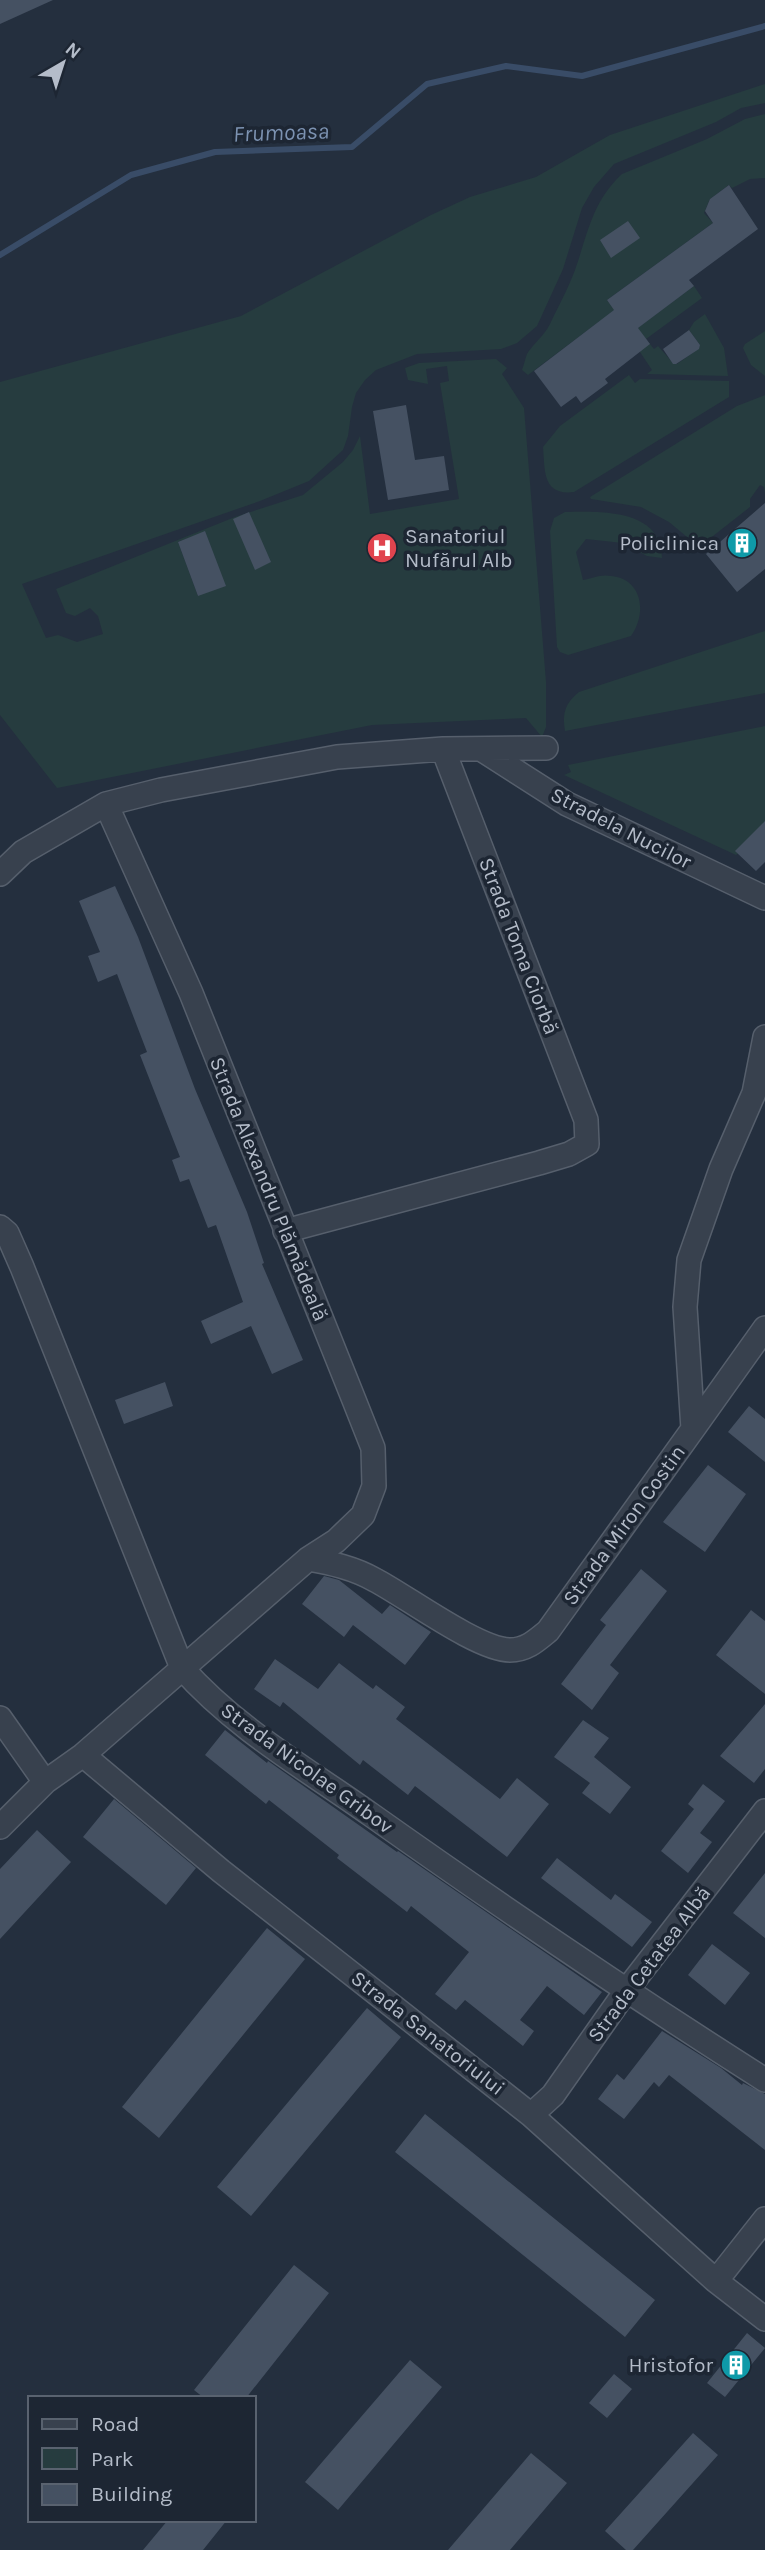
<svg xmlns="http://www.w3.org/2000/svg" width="765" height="2550" font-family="Karla,sans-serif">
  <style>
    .green { fill: #263c3f; fill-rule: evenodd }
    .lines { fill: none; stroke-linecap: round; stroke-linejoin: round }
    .stream { stroke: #394c67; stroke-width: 6 }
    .building { fill: #455162 }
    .street-casing { stroke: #565f6c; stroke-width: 26 }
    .street { stroke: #38414e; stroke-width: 23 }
    .labels { text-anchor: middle; stroke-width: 7; stroke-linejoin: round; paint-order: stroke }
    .poi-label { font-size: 21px; fill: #b4bcc9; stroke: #1d2633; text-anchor: end }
    .street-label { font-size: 21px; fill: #b4bcc9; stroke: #1d2633 }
    .water-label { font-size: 23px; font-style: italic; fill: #7c92b1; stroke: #1d2633 }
  </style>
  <rect width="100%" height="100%" fill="#242f3e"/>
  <!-- green -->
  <path class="green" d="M765 84V103L741 108 716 122 614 164 594 187 582 208 563 269 537 326 517 343 501 349 417 354 376 370 365 380 356 393 352 407 348 436 343 450 309 481 260 501 22 584 46 638 58 635 77 642 103 634 98 616 90 608 75 616 66 613 56 589 235 517 303 495 343 462 353 450 360 436 370 514 459 499 440 383 449 381 447 366 426 369 428 384 408 380 405 368 419 363 496 359 507 368 502 374 524 408 546 682V727L542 737 526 718 372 725 57 788 0 715V382L241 316 431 215 470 197 536 177 610 135ZM205 532 198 596 178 542Z
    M765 114V178L750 179 732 188 729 185 710 199 704 213 713 223 607 300 632 332 694 286 702 298 646 339 654 349 658 346 673 363 677 364 698 349 700 345 689 330 694 322 705 314 724 348 728 376 647 374 652 370 640 352 600 321 528 375 522 370C524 365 525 359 527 354 531 346 544 336 550 324 558 307 568 289 575 270 588 233 592 202 622 174L707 139 745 119Z
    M765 331V376L751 365 743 348 745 344Z
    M629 375 635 383 640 379 729 381V397L574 492C542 496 545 470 543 447L560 426Z
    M765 395V493L764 487 760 485 750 499V507L699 547 669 522 641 507 591 499 590 497 737 406Z
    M565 512C601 511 662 509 662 558L647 556 623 543 586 539 576 552 583 580C593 578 601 574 611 576 643 579 647 614 631 636L568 655 560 652 557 647 550 531 554 518Z
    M765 631V693L565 731C562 714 565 703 579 692Z
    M765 726V830L736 855 564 775 571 772 568 765Z"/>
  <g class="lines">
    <!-- stream -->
    <path class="stream" d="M0 255 131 175 215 152 352 147 427 84 506 66 582 76 765 26"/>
  </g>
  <!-- building -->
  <path class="building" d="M0 0H53L0 24Z
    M729 185 758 229 689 280 694 286 638 328 650 344 605 379 608 383 581 403 576 396 561 407 534 371 614 310 607 300 713 223 705 211 710 199Z
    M628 221 640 238 611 258 600 240Z
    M689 330 700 345 699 349 676 364H673L663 349Z
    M406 405 415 460 444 456 449 490 388 500 373 411Z
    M765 503V569L737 592 706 554Z
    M249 512 271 562 255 570 233 519Z
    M205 531 226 586 198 596 178 542Z
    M765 821V862L756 871 735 851Z
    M115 886 138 937 195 1089 247 1212 264 1263 262 1264 303 1360 272 1374 251 1326 211 1344 201 1321 243 1302 216 1225 208 1228 189 1179 180 1182 172 1160 180 1157 140 1055 147 1052 117 974 98 982 88 956 100 952 79 901Z
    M165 1382 173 1406 124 1424 115 1400Z
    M749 1406 765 1419V1462L728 1432Z
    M708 1465 746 1494 705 1552 663 1522Z
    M641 1569 667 1591 610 1665 619 1673 592 1710 561 1684 606 1625 600 1620Z
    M324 1576 339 1580 382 1614 390 1605 431 1632 405 1665 353 1625 344 1637 302 1604Z
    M751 1610 765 1621V1694L716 1655Z
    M275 1659 318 1689 339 1663 373 1689 376 1685 405 1707 396 1719 500 1799 517 1778 549 1804 507 1857 415 1786 408 1795 363 1760 360 1765 283 1702 280 1707 254 1689Z
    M765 1704V1769L754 1783 720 1756Z
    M583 1720 609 1738 594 1757 631 1787 610 1814 582 1793 590 1783 554 1757Z
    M225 1730 267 1763 268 1761 397 1852 398 1851 602 1992 584 2015 547 1986 520 2020 534 2031 523 2046 465 2000 456 2010 435 1994 469 1952 411 1906 407 1912 337 1858 339 1855 269 1800 266 1804 205 1755Z
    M703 1784 725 1801 700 1833 712 1842 688 1873 661 1851 694 1809 688 1804Z
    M114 1799 196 1868 166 1905 83 1837Z
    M37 1830 71 1862 0 1939V1869Z
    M557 1858 611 1900 615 1894 652 1922 632 1947 541 1878Z
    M765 1873V1938L733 1913Z
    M267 1928 305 1959 159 2138 122 2107Z
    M712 1944 750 1973 725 2005 688 1975Z
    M367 2008 401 2037 251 2216 217 2187Z
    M662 2031 721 2068 742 2085 743 2083 765 2094V2150L669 2075 659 2087 654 2082 624 2119 598 2099 617 2074 624 2080Z
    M425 2114 655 2300 625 2337 395 2152Z
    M294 2265 329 2293 246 2398H204L194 2390Z
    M747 2333 765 2348 725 2397 707 2383Z
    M410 2360 442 2387 338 2510 305 2482Z
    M614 2374 632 2389 607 2418 589 2403Z
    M693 2433 718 2455 633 2550H626L605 2531Z
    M531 2453 567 2483 510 2550H448Z
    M168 2520H227L203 2550H143Z"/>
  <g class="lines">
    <!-- street casing -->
    <g class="street-casing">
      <path id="street" d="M481 749 567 804 765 898
        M0 874 23 852 106 804 161 790 337 757 443 749 546 748
        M0 1227 7 1233 22 1267 182 1668C235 1728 305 1768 370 1814 500 1906 631 1995 765 2080
        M285 1231 539 1163 569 1154 587 1144 586 1120 443 749
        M693 1429 765 1328
        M308 1559C331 1563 354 1568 375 1580 406 1596 478 1650 510 1650 526 1650 536 1641 548 1631L693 1429 685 1307 689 1260 721 1169 754 1093 765 1037
        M0 1718 45 1782 0 1827
        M83 1755 221 1871 531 2115 716 2281 765 2319
        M45 1782 83 1755 308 1559 336 1541 363 1515 374 1486 373 1448 354 1400 191 993 106 804
        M531 2115 553 2095 626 1991 765 1811
        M716 2281 765 2219"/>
    </g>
    <!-- street -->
    <use href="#street" class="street"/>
  </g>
  <!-- icons -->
  <defs>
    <g id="building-disc" transform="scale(1.575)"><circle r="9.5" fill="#0f9aa8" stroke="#1d2633"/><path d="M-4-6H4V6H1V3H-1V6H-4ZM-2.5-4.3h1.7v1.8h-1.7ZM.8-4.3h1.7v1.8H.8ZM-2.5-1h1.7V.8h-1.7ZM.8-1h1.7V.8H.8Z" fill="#fff"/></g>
    <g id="hospital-disc" transform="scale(1.575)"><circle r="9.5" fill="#e0444e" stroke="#1d2633"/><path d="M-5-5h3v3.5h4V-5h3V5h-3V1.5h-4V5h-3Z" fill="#fff"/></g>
  </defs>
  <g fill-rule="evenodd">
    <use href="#building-disc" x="742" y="543"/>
    <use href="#hospital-disc" x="382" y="548"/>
    <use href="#building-disc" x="736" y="2365"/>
  </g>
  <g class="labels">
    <!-- poi labels -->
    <g class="poi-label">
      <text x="405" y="543" text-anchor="start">Sanatoriul<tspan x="405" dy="24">Nufărul Alb</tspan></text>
      <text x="719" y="550">Policlinica</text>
      <text x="713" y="2372">Hristofor</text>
    </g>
    <!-- street labels -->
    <g class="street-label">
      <text transform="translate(621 828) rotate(27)" y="7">Stradela Nucilor</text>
      <text transform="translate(519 946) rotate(69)" y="7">Strada Toma Ciorbă</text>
      <text transform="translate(269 1189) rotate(68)" y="7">Strada Alexandru Plămădeală</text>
      <text transform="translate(624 1525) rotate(-54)" y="7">Strada Miron Costin</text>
      <text transform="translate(307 1768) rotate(36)" y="7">Strada Nicolae Gribov</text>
      <text transform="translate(649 1964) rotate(-53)" y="7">Strada Cetatea Albă</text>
      <text transform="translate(428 2033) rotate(38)" y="7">Strada Sanatoriului</text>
    </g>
    <!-- water labels -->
    <g class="water-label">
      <text transform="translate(281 132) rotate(-2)" y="8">Frumoasa</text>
    </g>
  </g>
  <!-- legend -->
  <rect x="28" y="2396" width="228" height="126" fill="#1d2633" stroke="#59626f" stroke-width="2"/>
  <rect x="42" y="2419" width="35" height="10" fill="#38414e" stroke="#59626f" stroke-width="2"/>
  <text x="91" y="2431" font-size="21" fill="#b4bcc9">Road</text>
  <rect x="42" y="2448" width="35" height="21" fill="#263c3f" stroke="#59626f" stroke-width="2"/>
  <text x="91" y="2466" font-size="21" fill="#b4bcc9">Park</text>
  <rect x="42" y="2484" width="35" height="21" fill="#455162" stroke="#59626f" stroke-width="2"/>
  <text x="91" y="2501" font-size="21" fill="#b4bcc9">Building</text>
  <!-- north arrow -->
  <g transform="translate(63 63) rotate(39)" stroke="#1d2633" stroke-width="5" paint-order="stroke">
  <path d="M0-5L12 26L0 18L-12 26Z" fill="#b4bcc9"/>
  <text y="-10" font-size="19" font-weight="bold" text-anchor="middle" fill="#b4bcc9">N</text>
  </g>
</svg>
